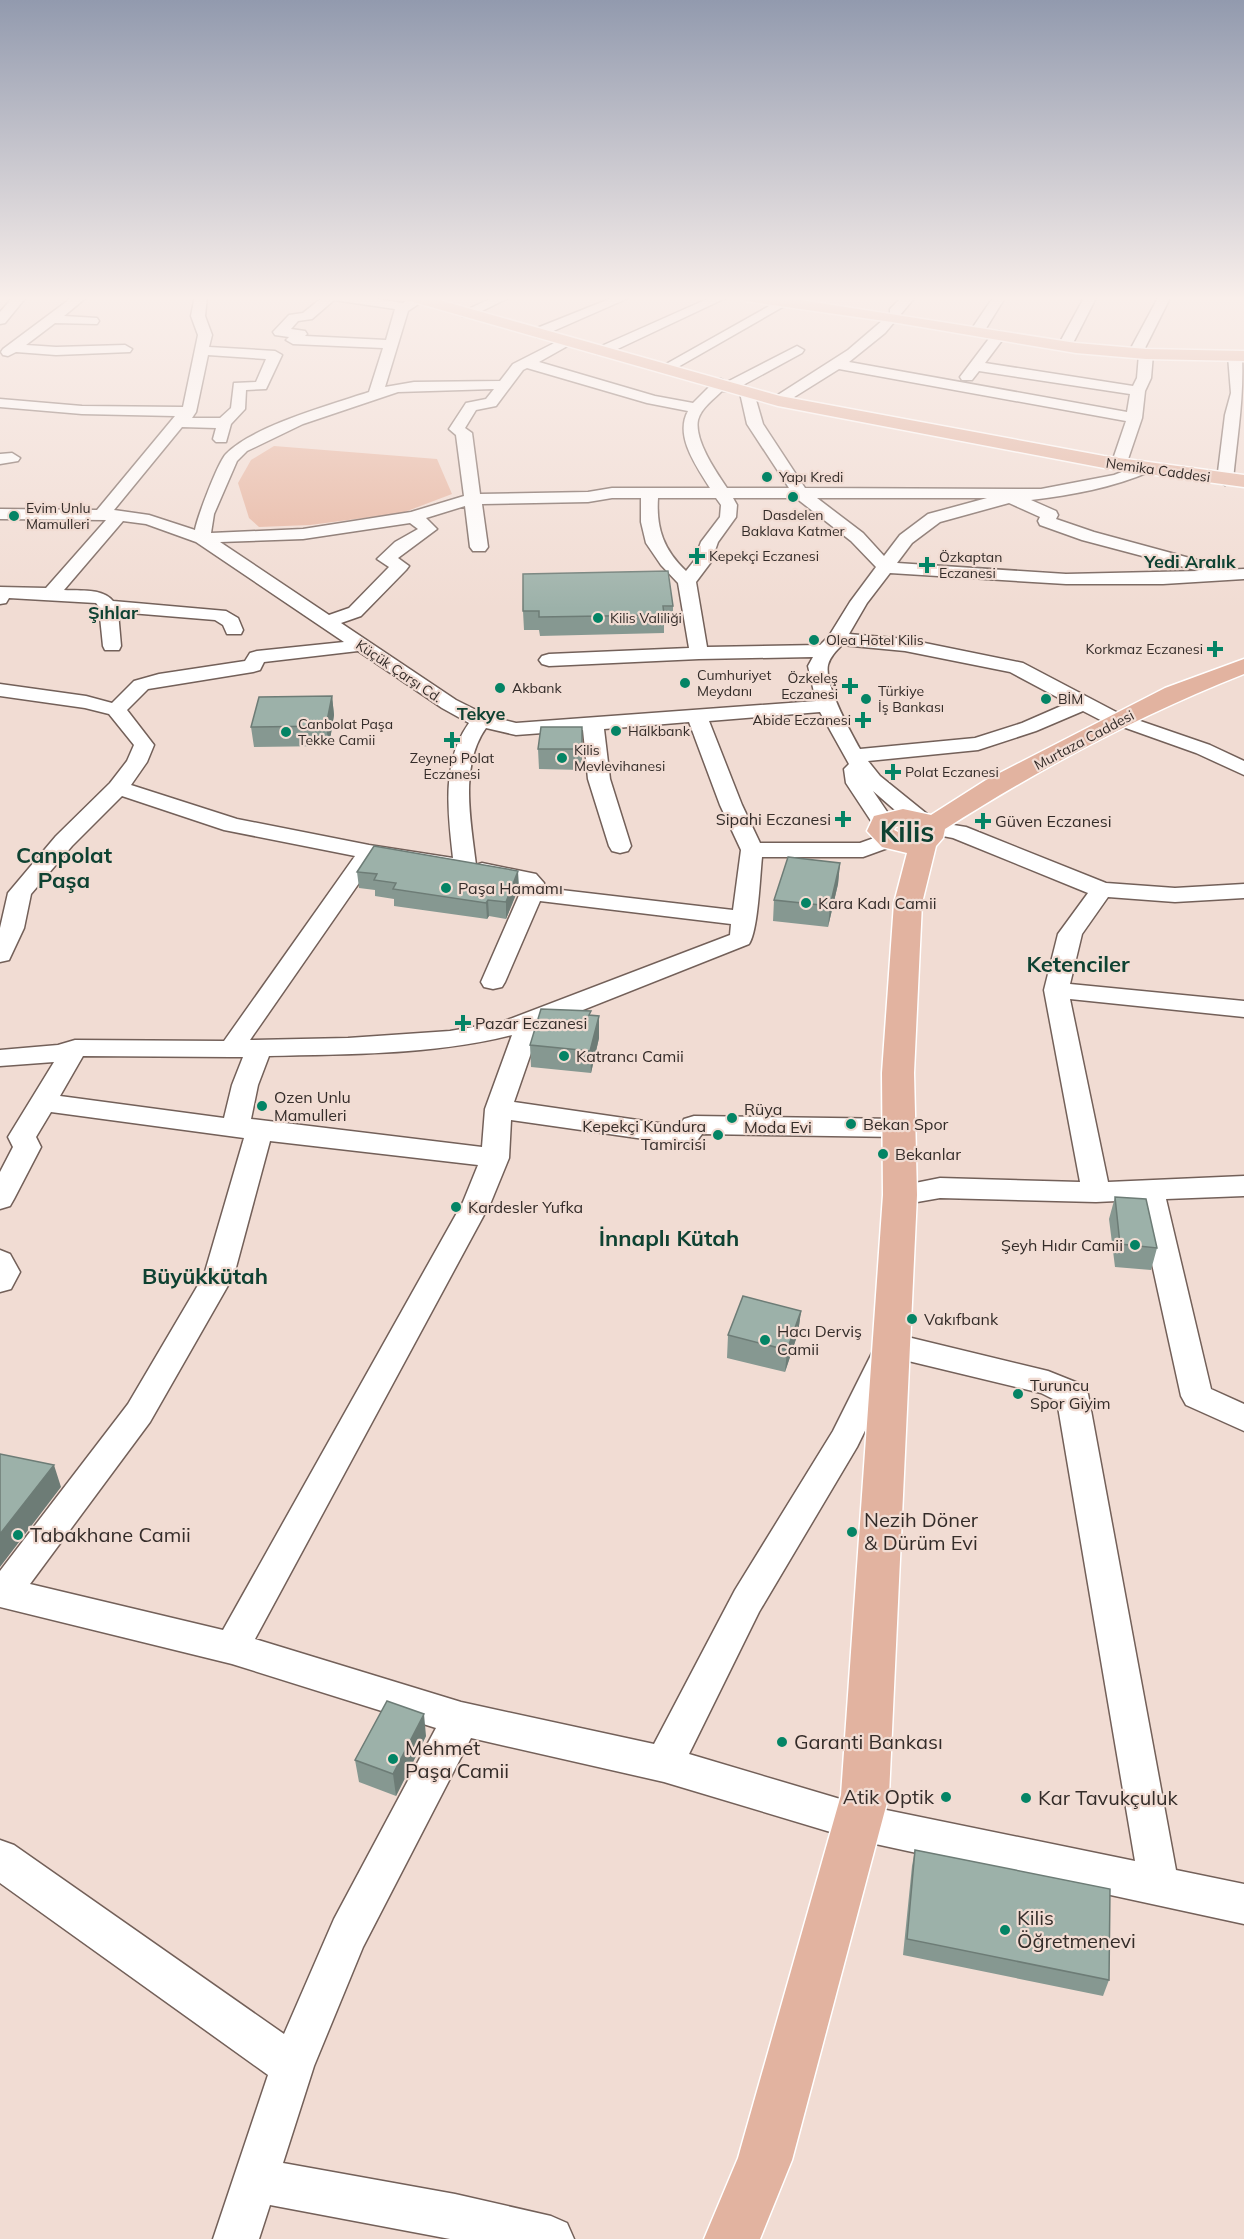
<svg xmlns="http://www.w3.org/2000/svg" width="1244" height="2239" font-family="Mulish,sans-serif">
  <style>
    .green { fill: #e6b39e }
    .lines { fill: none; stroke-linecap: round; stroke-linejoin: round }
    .minor-casing { stroke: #736059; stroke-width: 3 }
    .major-casing { stroke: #fff; stroke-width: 3 }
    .minor { fill: #fff; fill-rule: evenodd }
    .major { fill: #e2b3a0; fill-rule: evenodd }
    .wall { fill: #869891 }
    .shaded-wall { fill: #6d7c76 }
    .building { fill: #9cb1a9; stroke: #6d7c76; stroke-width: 1.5 }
    .poi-dot { fill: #048465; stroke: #f1dcd3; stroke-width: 2 }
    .labels { text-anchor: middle; stroke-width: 4.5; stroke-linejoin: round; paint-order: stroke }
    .far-street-label { font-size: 14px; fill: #342c29; stroke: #f1dcd3 }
    .far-poi-label { font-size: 14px; fill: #342c29; stroke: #f1dcd3; text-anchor: start }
    .poi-label { font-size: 16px; fill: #342c29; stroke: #f1dcd3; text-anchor: start }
    .far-district-label { font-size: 18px; font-weight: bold; fill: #0e4232; stroke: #f1dcd3 }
    .near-poi-label { font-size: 20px; fill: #342c29; stroke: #f1dcd3; text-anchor: start }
    .district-label { font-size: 22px; font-weight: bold; fill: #0e4232; stroke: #f1dcd3 }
    .town-label { font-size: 28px; font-weight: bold; fill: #0e4232; stroke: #f1dcd3 }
  </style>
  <rect width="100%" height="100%" fill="#f1dcd3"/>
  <!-- green -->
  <path class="green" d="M274 446 437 459 452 494 402 513 310 525 259 527 249 518 238 483 251 460Z"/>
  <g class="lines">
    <!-- minor casing -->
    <g class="minor-casing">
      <path id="minor" d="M14 296H27L5 323 0 324V312Z
        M74 296H88L64 316 97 318 99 321 97 324 55 323 26 345 56 347 125 345 132 349 130 352 56 355 16 352 8 356 3 355 1 352 3 349Z
        M195 296H207L205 316 212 335 209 347 275 351 282 355 266 389 246 390 245 409 231 424 226 442H216L213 439 216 428 182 427 114 510 149 515 195 530C197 518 218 462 226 454 253 426 330 405 369 392L383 348 293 344 286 340 289 337 275 335 273 332 289 315 303 313 324 296H355L403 303 413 296H423V301L408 311 385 387 414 382 500 381 513 364 566 337 573 341 571 344 539 362 655 396 693 403 716 380 721 379 727 382 797 346 804 350 802 353 732 391H722C714 399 701 408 698 420 694 440 716 472 727 488H789L747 424 740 393 747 389 754 393 763 424 805 488 1041 489 1114 475 1145 463 1151 465 1153 468 1151 471C1112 488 1072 495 1031 500L1056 511 1058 515 1056 519 1094 532 1219 566 1222 570 1244 569V579L1163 584H1066L890 573 867 603 849 634 905 639 1023 663 1120 714 1210 745 1244 761V775L1196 753 1123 727 1112 726 1083 711 1036 731 978 750 868 761 880 776 927 814 929 821 966 827 1106 883 1175 888 1244 884V898L1175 902 1108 897 1082 934 1070 984 1244 1001V1017L1070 999 1108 1182 1244 1176V1196L1166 1199 1211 1389 1244 1404V1431L1186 1405 1181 1396 1138 1200 1096 1202 940 1198 900 1205 890 1202 886 1195 890 1188 940 1178 1080 1182 1044 990 1058 934 1088 893 953 838 922 832 920 825 911 824 873 791 894 822 891 827 883 829 875 827 846 783 844 769 849 764 820 712 709 721 742 805 760 843H860L888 833 896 835 899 840 896 845 863 857H762C760 876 758 931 749 944L540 1027 514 1102 679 1126 684 1119 694 1116 900 1119 910 1122 914 1128 910 1134 900 1137 702 1134 696 1142 686 1145 511 1120 509 1158 491 1202 255 1639 461 1702 654 1744 735 1590 833 1431 880 1337 891 1333 1048 1371 1083 1385 1088 1394 1176 1870 1244 1884V1924L857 1840 664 1782 471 1738 363 1947 314 2066 283 2163 455 2194 551 2216 567 2223 574 2239H450L270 2205 259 2239H213L268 2075 0 1883V1840L14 1845 284 2034 334 1919 436 1728 232 1664 0 1607V1571L128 1404 204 1275 244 1138 51 1112 36 1137 41 1147 14 1199 10 1206 0 1209V1172L13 1147 8 1137 54 1062 0 1066V1050L58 1045 75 1040 224 1041 355 856 224 830 122 796 72 846 31 894 24 928 9 960 0 962V928L8 893 56 836 110 783 127 761 134 745 109 714 85 708 0 696V684L86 696 112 703 134 681 159 674 245 661 250 653 257 651 344 642 196 542 146 524 123 521 64 590C81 591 102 588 113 601L226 611 238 618 243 630 241 634H227L223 625 215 620 118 612 121 646 119 650H105L103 646 99 607 96 603 9 598 6 603 0 604V587L46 588 106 520 0 519V509L97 510 175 416 82 414 0 407V399L82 406 183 407 198 335 191 316ZM334 300 395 309 386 340 305 336 307 334 305 331 291 329 298 321 312 319ZM208 355 266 359 256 382 234 383 231 408 220 418H192L196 412ZM527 368 647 403 688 411C674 436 697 467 710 488H612L588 492 480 494 472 433 465 428 476 410 496 406 523 370ZM494 389 486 399 466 403 449 429 456 435 464 496 411 512 303 529 211 533 214 514 237 461 247 451 303 424 398 392ZM612 498H641V522L646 543 661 565 678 583 689 648 549 654 542 656 539 660 542 664 549 666 699 659 813 657 808 666 816 701 516 723 488 716 456 700 341 623 361 616 406 570 409 566 398 558 437 529 426 518 465 506 470 547 473 551H485L488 547 482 504 588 502ZM658 498H716L721 505 720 517 701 542 694 561 686 571C664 550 656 529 658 498ZM733 498H796L851 541 876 567 850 602 829 636 820 645 707 647 696 582 711 562 718 542 736 517 737 505ZM817 498H987L928 514 900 535 884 556 863 533ZM1009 503 1040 517 1038 521 1040 525 1082 540 1199 571 1066 574 897 563 912 543 940 522ZM410 523 418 529 395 542 377 559 389 567 349 608 329 615 220 542 303 539ZM842 645 905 651 1010 672 1068 703 1022 723 975 738 860 749C850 731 824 684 828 665 830 657 836 651 842 645ZM358 651 442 708 469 723C441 762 448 813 453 858L369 845 237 819 131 785 147 762 154 745 127 710 148 689 253 672 260 670 264 662ZM689 722 720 805 741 850 733 910 544 888V883L536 874 482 863 476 865C471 822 459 766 486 728L516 735 583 730 588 779 609 846 612 851 620 853 628 851 631 846 610 779 604 729ZM375 860 465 874 472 872 474 875 521 885 520 893 481 982 484 987 493 989 502 987 505 982 540 901 731 924 730 935 502 1022 450 1031 348 1038 250 1040ZM512 1035 485 1109 482 1147 251 1119 258 1085 269 1056C349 1054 433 1055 512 1035ZM83 1056 231 1057H243L232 1085 224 1118 60 1096ZM270 1141 478 1165 463 1202 223 1630 30 1584 150 1422 234 1275ZM900 1359 1041 1393 1057 1401 1135 1861 857 1804 689 1754 759 1612 857 1447Z
        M496 296H512L472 316H462L460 313Z
        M617 296H633L542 336 537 337 530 333 532 330Z
        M714 296H730L607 354H597L595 351 597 348Z
        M787 296 800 297 671 371H661L659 368Z
        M903 296H916L885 333 849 362 1127 412 1130 394 979 371 972 380H962L960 377 994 332 999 331 1006 335 985 363 1133 386 1137 378 1139 354 1132 353 1130 350 1159 296H1171L1144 350 1151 351 1153 354 1151 378 1145 391 1142 418 1125 468 1119 470 1111 465 1126 421 839 369 783 404H773L771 401 773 398 848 350 890 314V309Z
        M994 296H1006L985 330H975L973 327Z
        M1085 296H1097L1072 345H1062L1060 342Z
        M1235 352 1242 356C1244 398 1237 438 1233 480L1225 485 1217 480 1225 415 1231 393 1228 356Z
        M12 453 20 458 18 461 0 464V454Z
        M0 1250 10 1254 20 1272 11 1289 0 1292Z"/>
    </g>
    <!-- major casing -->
    <g class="major-casing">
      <path id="major" d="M401 296H425L780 396 1104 456 1244 475V487L1104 468 778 406 403 299Z
        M737 296H775L1076 343 1146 349 1244 351V361L1146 359 1076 353 892 322 745 301Z
        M1244 659V674C1140 715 1039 769 945 829L943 838 936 846 922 903 914 1073 917 1195 889 1795 792 2160 760 2239H704L738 2158 841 1795 883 1195 882 1073 894 903 907 853 882 847 867 831 874 816 903 809 931 815 986 780 1165 688ZM903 825 912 826 919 832 918 834 908 837 894 830 895 827Z"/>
    </g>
    <!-- minor -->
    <use href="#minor" class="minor"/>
    <!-- major -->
    <use href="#major" class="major"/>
  </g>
  <!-- wall -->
  <path class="wall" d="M673 606V625H664V633L540 636 539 630H524L523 611Z
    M332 696 334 715 329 746 254 747 251 727Z
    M582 747V770L539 769 538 749Z
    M840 863 838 884 828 927 773 921 774 900Z
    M357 872 519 887 506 919 489 916 487 919 394 906V899L375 896V890L359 888Z
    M591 1015 599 1038 591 1073 531 1067 530 1045Z
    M1115 1197 1157 1248 1151 1270 1115 1267 1109 1219Z
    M801 1311 798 1333 785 1372 727 1358 728 1335Z
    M426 1736 396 1796 359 1782 355 1760Z
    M915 1850 1109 1980 1103 1996 903 1955 912 1866Z"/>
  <!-- shaded-wall -->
  <path class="shaded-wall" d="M332 696 334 715 329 746 326 726Z
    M840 863 838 884 828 927 830 906Z
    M518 871 519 887 506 919V902Z
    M488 900 489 916 487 919 486 903Z
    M599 1016V1038L591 1073 590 1051Z
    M801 1311 798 1333 785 1372 787 1350Z
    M54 1465 61 1487 0 1567V1534Z
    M424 1714 426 1736 396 1796 393 1774Z"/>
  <!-- building -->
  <path class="building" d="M668 571 673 606H663L664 615 539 617V611H523V574Z
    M332 696 326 726 251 727 259 697Z
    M541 727H582V749H538Z
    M374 846 518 871 506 902 488 900 486 903 393 889 396 883 374 880 377 874 357 872Z
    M788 857 840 863 830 906 774 900Z
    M541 1009 591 1011 589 1015 599 1016 590 1051 530 1045Z
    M1115 1197 1146 1199 1157 1248 1120 1244Z
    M743 1296 801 1311 787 1350 728 1335Z
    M0 1454 54 1465 0 1534Z
    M387 1701 424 1714 393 1774 355 1760Z
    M915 1850 1110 1889 1109 1980 907 1939Z"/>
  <!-- sky -->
  <linearGradient id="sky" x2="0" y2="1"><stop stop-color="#929aae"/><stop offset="0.49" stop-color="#f9efeb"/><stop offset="1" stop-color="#f9efeb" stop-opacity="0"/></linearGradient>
  <rect width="1244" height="609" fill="url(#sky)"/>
  <!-- markers -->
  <g class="poi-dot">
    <circle cx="767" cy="477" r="6"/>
    <circle cx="793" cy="497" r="6"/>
    <circle cx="14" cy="516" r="6"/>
    <path d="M694 547h6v6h6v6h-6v6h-6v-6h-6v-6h6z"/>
    <path d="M924 556h6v6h6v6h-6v6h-6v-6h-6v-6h6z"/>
    <circle cx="598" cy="618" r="6"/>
    <circle cx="814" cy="640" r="6"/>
    <path d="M1212 640h6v6h6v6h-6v6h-6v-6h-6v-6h6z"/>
    <circle cx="685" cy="683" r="6"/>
    <path d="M847 677h6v6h6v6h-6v6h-6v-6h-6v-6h6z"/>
    <circle cx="500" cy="688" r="6"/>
    <circle cx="866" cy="699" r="6"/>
    <circle cx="1046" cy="699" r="6"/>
    <path d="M860 711h6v6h6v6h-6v6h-6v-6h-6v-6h6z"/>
    <circle cx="616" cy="731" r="6"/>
    <circle cx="286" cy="732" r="6"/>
    <path d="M449 731h6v6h6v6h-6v6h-6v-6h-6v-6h6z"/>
    <circle cx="562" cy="758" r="6"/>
    <path d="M890 763h6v6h6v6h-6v6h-6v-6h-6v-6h6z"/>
    <path d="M840 810h6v6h6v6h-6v6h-6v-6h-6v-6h6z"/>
    <path d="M980 812h6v6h6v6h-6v6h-6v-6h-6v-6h6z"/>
    <circle cx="446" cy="888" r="6"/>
    <circle cx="806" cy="903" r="6"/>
    <path d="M460 1014h6v6h6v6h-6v6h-6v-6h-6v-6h6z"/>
    <circle cx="564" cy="1056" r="6"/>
    <circle cx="262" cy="1106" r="6"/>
    <circle cx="732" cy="1118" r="6"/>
    <circle cx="851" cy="1124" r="6"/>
    <circle cx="718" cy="1135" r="6"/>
    <circle cx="883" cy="1154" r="6"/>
    <circle cx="456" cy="1207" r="6"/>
    <circle cx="1135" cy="1245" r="6"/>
    <circle cx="912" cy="1319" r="6"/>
    <circle cx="765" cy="1340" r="6"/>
    <circle cx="1018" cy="1394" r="6"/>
    <circle cx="852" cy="1532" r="6"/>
    <circle cx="18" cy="1535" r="6"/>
    <circle cx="782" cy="1742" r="6"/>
    <circle cx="393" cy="1759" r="6"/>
    <circle cx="946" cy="1797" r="6"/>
    <circle cx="1026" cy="1798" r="6"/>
    <circle cx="1005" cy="1930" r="6"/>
  </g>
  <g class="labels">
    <!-- far-street labels -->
    <g class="far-street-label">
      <text transform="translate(1158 470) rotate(8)" y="5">Nemika Caddesi</text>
      <text transform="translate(399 671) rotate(34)" y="5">Küçük Çarşı Cd.</text>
      <text transform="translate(1084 740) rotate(-28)" y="5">Murtaza Caddesi</text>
    </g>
    <!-- far-poi labels -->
    <g class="far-poi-label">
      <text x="779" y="482">Yapı Kredi</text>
      <text x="26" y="513">Evim Unlu<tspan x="26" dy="16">Mamulleri</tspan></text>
      <text x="793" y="520" text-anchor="middle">Dasdelen<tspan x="793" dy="16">Baklava Katmer</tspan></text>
      <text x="709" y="561">Kepekçi Eczanesi</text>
      <text x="939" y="562">Özkaptan<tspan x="939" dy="16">Eczanesi</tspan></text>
      <text x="610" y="623">Kilis Valiliği</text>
      <text x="826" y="645">Olea Hotel Kilis</text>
      <text x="1203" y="654" text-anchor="end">Korkmaz Eczanesi</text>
      <text x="697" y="680">Cumhuriyet<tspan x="697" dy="16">Meydanı</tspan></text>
      <text x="838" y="683" text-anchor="end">Özkeleş<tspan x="838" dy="16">Eczanesi</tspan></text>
      <text x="512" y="693">Akbank</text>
      <text x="878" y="696">Türkiye<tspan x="878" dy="16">İş Bankası</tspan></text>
      <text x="1058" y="704">BİM</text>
      <text x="851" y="725" text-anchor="end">Abide Eczanesi</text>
      <text x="298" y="729">Canbolat Paşa<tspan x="298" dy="16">Tekke Camii</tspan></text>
      <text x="628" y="736">Halkbank</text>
      <text x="574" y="755">Kilis<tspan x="574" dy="16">Mevlevihanesi</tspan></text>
      <text x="452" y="763" text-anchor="middle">Zeynep Polat<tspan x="452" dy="16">Eczanesi</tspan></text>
      <text x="905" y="777">Polat Eczanesi</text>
    </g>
    <!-- poi labels -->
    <g class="poi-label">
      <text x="831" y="825" text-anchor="end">Sipahi Eczanesi</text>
      <text x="995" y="827">Güven Eczanesi</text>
      <text x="458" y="894">Paşa Hamamı</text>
      <text x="818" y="909">Kara Kadı Camii</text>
      <text x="475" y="1029">Pazar Eczanesi</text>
      <text x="576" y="1062">Katrancı Camii</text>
      <text x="274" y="1103">Ozen Unlu<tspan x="274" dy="18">Mamulleri</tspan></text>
      <text x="744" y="1115">Rüya<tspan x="744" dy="18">Moda Evi</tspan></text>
      <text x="863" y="1130">Bekan Spor</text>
      <text x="706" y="1132" text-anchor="end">Kepekçi Kundura<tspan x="706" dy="18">Tamircisi</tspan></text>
      <text x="895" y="1160">Bekanlar</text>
      <text x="468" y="1213">Kardesler Yufka</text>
      <text x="1123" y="1251" text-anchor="end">Şeyh Hıdır Camii</text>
      <text x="924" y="1325">Vakıfbank</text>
      <text x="777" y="1337">Hacı Derviş<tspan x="777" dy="18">Camii</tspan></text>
      <text x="1030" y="1391">Turuncu<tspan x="1030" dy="18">Spor Giyim</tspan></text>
    </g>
    <!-- far-district labels -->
    <g class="far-district-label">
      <text x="1190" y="568">Yedi Aralık</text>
      <text x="113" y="619">Şıhlar</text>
      <text x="481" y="720">Tekye</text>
    </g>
    <!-- near-poi labels -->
    <g class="near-poi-label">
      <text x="864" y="1527">Nezih Döner<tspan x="864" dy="23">&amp; Dürüm Evi</tspan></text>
      <text x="30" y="1542">Tabakhane Camii</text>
      <text x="794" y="1749">Garanti Bankası</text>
      <text x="405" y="1755">Mehmet<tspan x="405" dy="23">Paşa Camii</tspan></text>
      <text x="934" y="1804" text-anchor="end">Atik Optik</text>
      <text x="1038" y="1805">Kar Tavukçuluk</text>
      <text x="1017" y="1925">Kilis<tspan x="1017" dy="23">Öğretmenevi</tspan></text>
    </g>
    <!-- district labels -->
    <g class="district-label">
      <text x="64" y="863">Canpolat<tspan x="64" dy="25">Paşa</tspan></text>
      <text x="1078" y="972">Ketenciler</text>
      <text x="669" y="1246">İnnaplı Kütah</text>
      <text x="205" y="1284">Büyükkütah</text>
    </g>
    <!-- town labels -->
    <g class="town-label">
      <text x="907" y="842">Kilis</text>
    </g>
  </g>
</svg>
